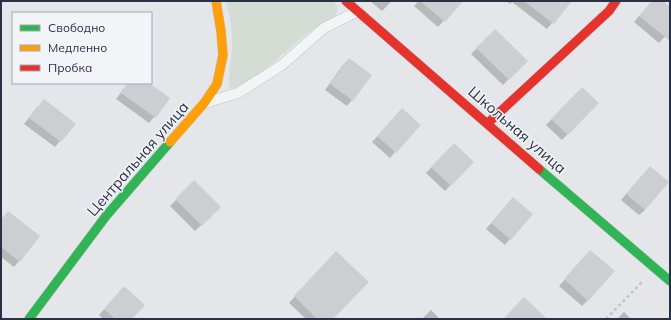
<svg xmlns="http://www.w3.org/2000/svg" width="671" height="320" font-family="Mulish,sans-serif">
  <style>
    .grass { fill: #d4ddd4 }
    .shadow { fill: #0003 }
    .building { fill: #cdced2 }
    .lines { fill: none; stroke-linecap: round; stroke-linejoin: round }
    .lane-casing { stroke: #c2c4c7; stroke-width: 11 }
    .fast-casing { stroke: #c2c4c7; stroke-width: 10 }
    .slow-casing { stroke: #c2c4c7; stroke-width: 10 }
    .jam-casing { stroke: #c2c4c7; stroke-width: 10 }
    .path { stroke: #c3c4c9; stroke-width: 2.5; stroke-dasharray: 3 3; stroke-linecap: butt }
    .lane { stroke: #f3f4f6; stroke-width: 10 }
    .fast { stroke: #30b455; stroke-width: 9 }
    .slow { stroke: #ff9f0a; stroke-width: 9 }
    .jam { stroke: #e5322d; stroke-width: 9 }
    .labels { text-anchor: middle; stroke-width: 3; stroke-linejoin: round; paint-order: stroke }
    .street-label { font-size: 15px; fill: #293145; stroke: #f2f4f8 }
  </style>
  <rect width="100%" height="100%" fill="#e4e6e9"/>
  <!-- grass -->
  <path class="grass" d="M226 1H332L337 5C338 9 338 13 335 16 328 23 316 26 309 32 283 52 261 79 230 89 227 74 232 60 232 45 232 31 230 15 226 1Z"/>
  <!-- shadow -->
  <path class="shadow" d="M370 1H392L382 11Z
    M419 1H462L438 27 414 6Z
    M506 1H570L547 29 512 2 510 4Z
    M652 1H662L670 8V31L659 43 634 22Z
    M495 30 526 61 503 85 471 54Z
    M349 59 352 100 347 106 325 90 343 65Z
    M128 83H147L169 99 149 123 116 99Z
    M582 88 597 103 562 140 546 125Z
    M38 106 74 124 55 147 24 124Z
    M397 116 395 152 390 158 372 142Z
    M454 144 472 162 445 191 426 173Z
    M650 167 645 210 639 215 621 200Z
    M194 182 220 207 195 231 170 206Z
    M513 198 510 239 505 245 486 229Z
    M8 213 19 261 14 267 1 257V219Z
    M336 253 332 319H306L289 303Z
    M585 257 588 300 582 306 559 286Z
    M119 293 131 319H103L99 315Z
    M431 310 440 319H422Z
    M624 312 631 319H617Z"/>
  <!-- building -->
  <path class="building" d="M420 1H463L445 22Z
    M524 1H572L554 24Z
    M652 1H663L670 7V41L639 16Z
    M495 29 528 61 509 80 476 48Z
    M349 58 372 75 353 101 330 84Z
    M128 83H149L170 98 156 118 121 93Z
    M582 87 599 103 568 135 551 119Z
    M44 99 76 124 61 142 29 118Z
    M402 108 421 125 396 153 377 136Z
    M454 143 474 162 451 186 431 167Z
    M650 166 669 182 645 210 626 194Z
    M194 180 221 207 202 226 175 199Z
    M513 197 533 214 511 240 491 223Z
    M8 211 40 236 20 262 1 247V220Z
    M590 250 615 271 588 301 564 279Z
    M336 251 369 282 333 319H317L294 296Z
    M124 286 145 305 132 319H115L104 309Z
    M524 297 547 319H503Z"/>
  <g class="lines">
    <!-- lane casing -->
    <g class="lane-casing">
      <path id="lane" d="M208 102 238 93 282 65 324 28 358 11"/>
    </g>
    <!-- fast casing -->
    <g class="fast-casing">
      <path id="fast" d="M539 169 670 281
        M29 319 106 216 170 142"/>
    </g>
    <!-- slow casing -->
    <g class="slow-casing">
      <path id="slow" d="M170 142 205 102 217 84 223 55 221 31 216 1"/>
    </g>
    <!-- jam casing -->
    <g class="jam-casing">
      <path id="jam" d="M346 1 539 169
        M488 123 609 11 616 1"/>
    </g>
    <!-- path -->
    <path class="path" d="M606 319 642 282"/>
    <!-- lane -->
    <use href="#lane" class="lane"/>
    <!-- fast -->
    <use href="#fast" class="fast"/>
    <!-- slow -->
    <use href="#slow" class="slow"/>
    <!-- jam -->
    <use href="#jam" class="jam"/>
  </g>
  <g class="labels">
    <!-- street labels -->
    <g class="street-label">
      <text transform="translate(517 130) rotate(41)" y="5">Школьная улица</text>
      <text transform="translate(138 159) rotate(-49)" y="5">Центральная улица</text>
    </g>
  </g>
  <!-- border -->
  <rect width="671" height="320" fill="none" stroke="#293145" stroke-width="4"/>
  <!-- legend -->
  <rect x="12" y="12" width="140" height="72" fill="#f2f4f8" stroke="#a2a6b0"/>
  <rect x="20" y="25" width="20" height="6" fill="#30b455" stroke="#a2a6b0"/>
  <text x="48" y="32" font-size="12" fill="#293145">Свободно</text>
  <rect x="20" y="45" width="20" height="6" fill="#ff9f0a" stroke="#a2a6b0"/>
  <text x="48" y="52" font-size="12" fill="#293145">Медленно</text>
  <rect x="20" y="65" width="20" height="6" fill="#e5322d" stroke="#a2a6b0"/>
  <text x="48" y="72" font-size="12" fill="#293145">Пробка</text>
</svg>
